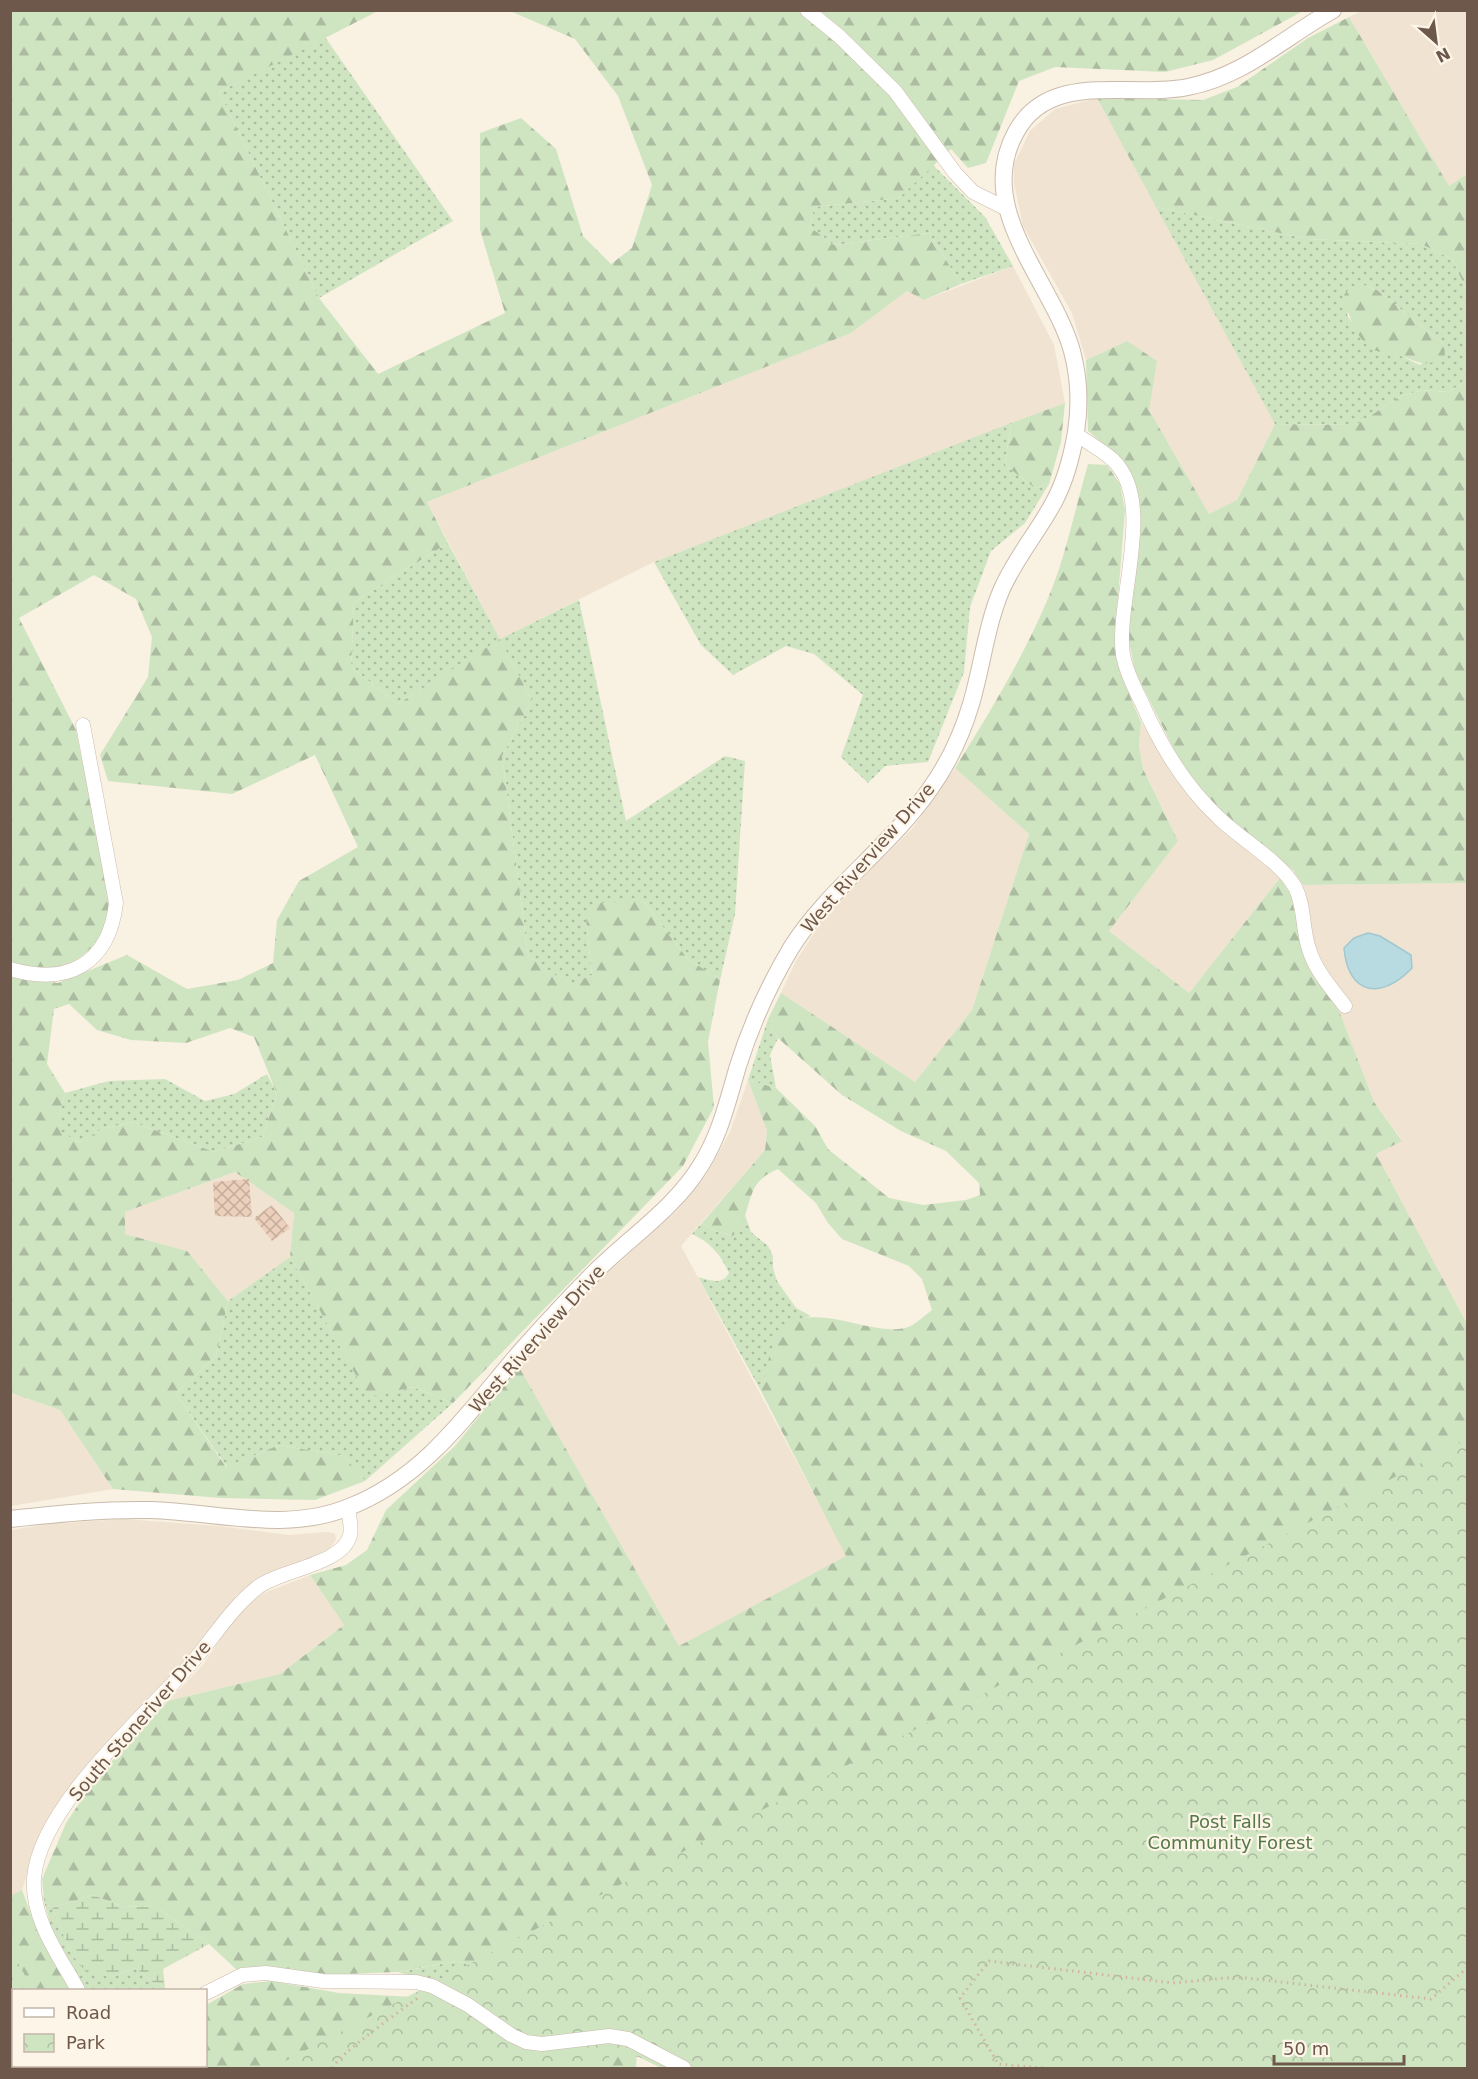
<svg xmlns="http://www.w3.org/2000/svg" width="1478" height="2079" font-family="'DejaVu Sans',sans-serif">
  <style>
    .residential { fill: #f0e3d1 }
    .grass { fill: url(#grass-dots); fill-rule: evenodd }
    .forest { fill: url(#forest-firs); fill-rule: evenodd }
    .wetland { fill: url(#wetland-marsh) }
    .park { fill: url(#park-crowns) }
    .water { fill: #b8dae1; stroke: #a0c8d1; stroke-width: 1.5 }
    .building { fill: url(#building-cross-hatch) }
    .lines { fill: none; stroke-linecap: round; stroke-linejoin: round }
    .minor-casing { stroke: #cbbbac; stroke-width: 15 }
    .tertiary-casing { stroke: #cbbbac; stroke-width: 18 }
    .path { stroke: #d0b4a0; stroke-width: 3; stroke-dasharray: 1.5 4.5; stroke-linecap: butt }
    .minor { stroke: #fff; stroke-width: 14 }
    .tertiary { stroke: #fff; stroke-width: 16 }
    .labels { text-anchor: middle; stroke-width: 4.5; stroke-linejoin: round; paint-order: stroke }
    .street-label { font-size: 18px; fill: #6e584b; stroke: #fdf5e7 }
    .park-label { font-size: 18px; fill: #547947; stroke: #fdf5e7 }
  </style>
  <defs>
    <pattern id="grass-dots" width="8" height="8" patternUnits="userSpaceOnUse" patternTransform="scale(1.5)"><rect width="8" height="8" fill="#cfe5c2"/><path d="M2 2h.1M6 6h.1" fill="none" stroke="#acbca0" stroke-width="1.8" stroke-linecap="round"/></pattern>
    <pattern id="forest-firs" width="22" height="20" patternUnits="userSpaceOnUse" patternTransform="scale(1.5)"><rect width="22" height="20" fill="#cfe5c2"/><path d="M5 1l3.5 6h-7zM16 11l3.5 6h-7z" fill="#acbca0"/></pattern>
    <pattern id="wetland-marsh" width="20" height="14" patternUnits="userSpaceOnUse" patternTransform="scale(1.5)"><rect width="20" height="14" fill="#cfe5c2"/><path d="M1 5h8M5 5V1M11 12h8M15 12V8" fill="none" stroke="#acbca0"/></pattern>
    <pattern id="park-crowns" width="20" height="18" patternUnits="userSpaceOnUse" patternTransform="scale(1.5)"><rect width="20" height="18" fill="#cfe5c2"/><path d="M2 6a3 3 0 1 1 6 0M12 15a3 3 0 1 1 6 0" fill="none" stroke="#acbca0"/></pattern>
    <pattern id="building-cross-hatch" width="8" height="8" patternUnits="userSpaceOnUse" patternTransform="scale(1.5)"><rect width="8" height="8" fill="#ecd0bc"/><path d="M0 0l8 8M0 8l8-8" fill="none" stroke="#c3ac9b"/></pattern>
  </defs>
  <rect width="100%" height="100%" fill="#f9f1e1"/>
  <!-- residential -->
  <path class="residential" d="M1362 11H1467V174L1449 186 1349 17Z
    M1097 98 1275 424 1237 500 1209 514 1149 410 1127 341 1086 360 1072 313 1023 226 1014 183V164L1030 131 1055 109Z
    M1013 266 1054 345 1065 403 654 562 500 639 427 502 851 333 907 291 924 300Z
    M1141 722 1178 782 1213 820 1280 878 1189 993 1109 931 1178 841 1143 769 1139 746Z
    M955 768 1029 834 972 1010 915 1082 781 993 796 961 827 913 912 829Z
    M1467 883V1324L1375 1154 1402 1140 1374 1102 1339 1012 1351 1003 1325 970 1312 944 1303 885Z
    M748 1080 767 1131 765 1150 681 1246 847 1556 679 1646 519 1367 585 1293 676 1212 707 1174 730 1132Z
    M235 1172 294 1213 290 1257 228 1301 187 1251 125 1234V1212Z
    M10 1393 60 1410 113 1489 11 1506Z
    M125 1519 218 1526 289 1535 328 1532 335 1534 336 1539 330 1548 314 1556 262 1576 237 1595 35 1848 22 1890 11 1896V1530L49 1524Z
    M310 1575 344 1625 280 1674 168 1701 202 1666 240 1610 264 1593Z"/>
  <!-- grass -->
  <path class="grass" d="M325 37 453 221 319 298 219 92Z
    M932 164 985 217 1013 266 961 284 929 233 834 245 810 227 814 207 899 198Z
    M1156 207 1308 239 1421 244 1452 259 1467 291V381L1448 392 1423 390 1401 396 1356 425 1275 424ZM1361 284 1377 290 1444 344 1420 365 1397 354 1377 352 1366 343 1347 315Z
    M1011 423 1005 465 1035 488 1049 484 1025 523 991 551 970 607 964 672 928 762 885 766 868 783 841 757 863 695 814 654 786 646 733 675 701 645 654 562Z
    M448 543 500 639 579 600 626 821 725 756 745 761 735 914 720 980 687 958 643 901 586 919 592 975 569 986 528 955 502 756 532 700 500 640 398 704 351 667 354 602Z
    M768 1019 778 1038 770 1055 776 1088 748 1080Z
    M267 1074 277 1094 262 1137 214 1152 133 1122 102 1129 80 1142 60 1133V1113L65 1093 109 1081 165 1079 205 1101 234 1094Z
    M745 1215 751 1232 768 1246 773 1256V1268L777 1281 796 1308 811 1316C772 1327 771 1357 761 1391L698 1277C709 1280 722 1286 729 1273 721 1255 710 1242 692 1234L702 1223 715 1231 732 1236Z
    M290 1257 368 1396 413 1387 453 1403 365 1481 344 1456 279 1445 227 1467 176 1394 216 1356 228 1301Z
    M44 1901 52 1908 72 1955 112 1977 136 1968 154 1983 165 1987 164 1990H85L51 1927Z
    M458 1961 481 1968 451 1988 398 1972Z"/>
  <!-- forest -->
  <path class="forest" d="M11 11H378L219 92 319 298 378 374 505 313 480 230V133L521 118 556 149 583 236 611 264 632 248 652 185 618 96 575 39 510 11H1303L1213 60 1165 72 1055 67 1019 81 986 163 968 168 951 149 899 198 814 207 810 227 834 245 929 233 961 284 924 300 907 291 851 333 427 502 448 543 354 602 351 667 398 704 500 639 532 700 502 756 528 955 569 985 592 975 586 919 595 903 643 901 687 958 720 980 708 1042 714 1107 683 1166 453 1403 413 1387 368 1397 290 1257 294 1213 235 1172 125 1212V1234L187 1251 228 1301 216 1356 176 1394 226 1467 279 1445 344 1456 365 1481 315 1500 220 1498 113 1489 60 1410 11 1393V976L58 983 127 955 187 989 238 980 273 963 277 920 299 881 358 847 315 755 232 794 108 781 100 755 148 677 152 637 136 599 94 575 19 618 76 730 111 905C101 958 61 979 11 962ZM69 1004 97 1030 131 1040 186 1043 230 1028 254 1037 277 1094 262 1137 214 1152 133 1122 102 1129 80 1142 60 1132V1113L65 1093 47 1064 54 1009Z
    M1349 17 1449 186 1467 174V291L1452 259 1421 244 1308 239 1156 207 1097 98 1203 100 1237 87 1308 38Z
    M1361 284 1377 290 1444 344 1445 357C1422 369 1419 361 1397 355 1391 353 1385 354 1379 352 1358 346 1347 313 1344 295L1350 287Z
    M1127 341 1157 361 1149 410 1209 514 1237 500 1275 424 1356 425 1401 396 1423 390 1448 392 1467 381V883L1303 885 1294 871 1219 810 1184 770 1135 671 1128 637 1131 477 1122 460 1088 431 1086 360Z
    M1065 403 1061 442 1049 484 1035 488 1005 465 1011 423Z
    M1088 464 1107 465 1120 484 1125 510 1115 635 1120 673 1141 722 1139 746 1143 769 1178 841 1109 931 1189 993 1280 878 1291 895 1304 955 1339 1011 1374 1102 1402 1141 1376 1154 1467 1324V1658L481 1968 458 1961 397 1972 321 1975 238 1971 209 1944 156 1907 121 1906 93 1895 52 1908 44 1901 42 1879 66 1823 97 1777 168 1701 280 1674 344 1625 310 1575 346 1565 367 1550 386 1510 455 1446 519 1367 679 1646 846 1556 761 1391C765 1375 768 1355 775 1341 801 1291 864 1337 905 1328 914 1326 924 1316 932 1310L922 1279 909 1266 842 1239 828 1223 816 1203 778 1169C753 1179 752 1193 745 1216 742 1223 736 1230 733 1236L715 1231 702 1223 765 1150 767 1131 748 1080 776 1088 815 1126 828 1149 889 1198 923 1205 966 1200 980 1195 979 1183 946 1151 901 1131 842 1095 778 1038 768 1019 781 993 915 1082 972 1010 1029 834 955 768C992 709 1037 635 1059 569 1070 535 1078 499 1088 464Z
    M22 1890 35 1925 71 1990H14V2066H206V2005L243 1984 271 1981 339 1993 432 1998 637 2049 636 2068H11L10 1896Z"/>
  <!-- wetland -->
  <path class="wetland" d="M93 1895 121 1906 156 1907 209 1944 163 1969 165 1987 154 1983 136 1968 112 1977 86 1972 72 1955 52 1908Z"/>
  <!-- park -->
  <path class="park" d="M1467 1439V2068H661L639 2057 610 2051 607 2068H272Z
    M10 1948 33 1990H14V2066H73L74 2068H11Z"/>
  <!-- water -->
  <path class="water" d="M1368 933 1380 936 1411 955 1412 968C1382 1000 1348 996 1344 948L1354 938Z"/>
  <!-- building -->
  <path class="building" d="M249 1179 252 1217 215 1216 213 1182Z
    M272 1205 290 1228 272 1241 254 1218Z"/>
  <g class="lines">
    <!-- minor casing -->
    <g class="minor-casing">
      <path id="minor" d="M807 10 839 36 895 91 955 173 973 192 1007 209
        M1076 434C1088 443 1102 450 1113 460 1157 502 1115 601 1123 655 1126 671 1134 687 1141 701 1160 745 1183 784 1218 817 1240 839 1280 861 1295 887 1305 906 1302 929 1309 949 1315 970 1332 989 1345 1006
        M10 969C68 986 109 964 116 903L83 725
        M78 1990C60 1957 31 1919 34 1878 40 1806 143 1718 190 1665 213 1639 230 1609 258 1587 280 1570 344 1564 350 1535 352 1527 349 1516 348 1508
        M206 1993 242 1975 266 1973 323 1981 416 1982 432 1986 468 2005 511 2035 526 2042 542 2044 609 2036 628 2039 684 2068"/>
    </g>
    <!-- tertiary casing -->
    <g class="tertiary-casing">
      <path id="tertiary" d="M10 1519C57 1514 104 1509 151 1510 217 1512 286 1533 349 1507 426 1477 470 1410 521 1351 545 1324 569 1298 594 1273 630 1237 674 1209 701 1165 720 1135 728 1100 738 1066 751 1025 769 985 791 948 829 888 890 847 930 789 948 764 962 734 971 704 982 667 986 627 1001 591 1015 558 1039 531 1055 500 1066 479 1072 455 1076 432 1080 406 1079 377 1072 351 1053 282 973 209 1016 132 1050 69 1131 99 1188 87 1244 76 1285 37 1333 10"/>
    </g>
    <!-- path -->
    <path class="path" d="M333 2068C336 2056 403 2009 419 1997
      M1043 2068 998 2064 960 1998 989 1961 1173 1983 1237 1977 1431 1999 1468 1967"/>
    <!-- minor -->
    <use href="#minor" class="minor"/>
    <!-- tertiary -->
    <use href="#tertiary" class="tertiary"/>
  </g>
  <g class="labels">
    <!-- street labels -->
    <g class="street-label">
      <text transform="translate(868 858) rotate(-49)" y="6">West Riverview Drive</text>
      <text transform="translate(537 1339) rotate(-48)" y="6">West Riverview Drive</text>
      <text transform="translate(140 1721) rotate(-49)" y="6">South Stoneriver Drive</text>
    </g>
    <!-- park labels -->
    <g class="park-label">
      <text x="1230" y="1828">Post Falls<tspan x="1230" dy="21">Community Forest</tspan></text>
    </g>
  </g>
  <!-- border -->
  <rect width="1478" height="2079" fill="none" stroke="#6e584b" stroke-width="24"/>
  <!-- legend -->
  <rect x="12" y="1989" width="195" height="78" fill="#fdf5e7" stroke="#c4b6a9" stroke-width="1.5"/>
  <rect x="24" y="2008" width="30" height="9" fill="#ffffff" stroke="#c4b6a9" stroke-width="1.5"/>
  <text x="66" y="2019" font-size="18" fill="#6e584b">Road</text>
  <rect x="24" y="2034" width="30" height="18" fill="url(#park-crowns)" stroke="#c4b6a9" stroke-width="1.5"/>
  <text x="66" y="2049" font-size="18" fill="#6e584b">Park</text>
  <!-- north arrow -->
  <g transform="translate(1436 42) rotate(152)" stroke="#fdf5e7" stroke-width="4.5" paint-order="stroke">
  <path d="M0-4.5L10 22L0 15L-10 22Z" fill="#6e584b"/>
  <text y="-9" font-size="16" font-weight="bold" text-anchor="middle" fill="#6e584b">N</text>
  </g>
  <!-- scale -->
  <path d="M1274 2055v9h130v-9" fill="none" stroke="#6e584b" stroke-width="3"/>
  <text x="1283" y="2055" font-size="18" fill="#6e584b" stroke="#fdf5e7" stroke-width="4.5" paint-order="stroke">50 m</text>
</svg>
